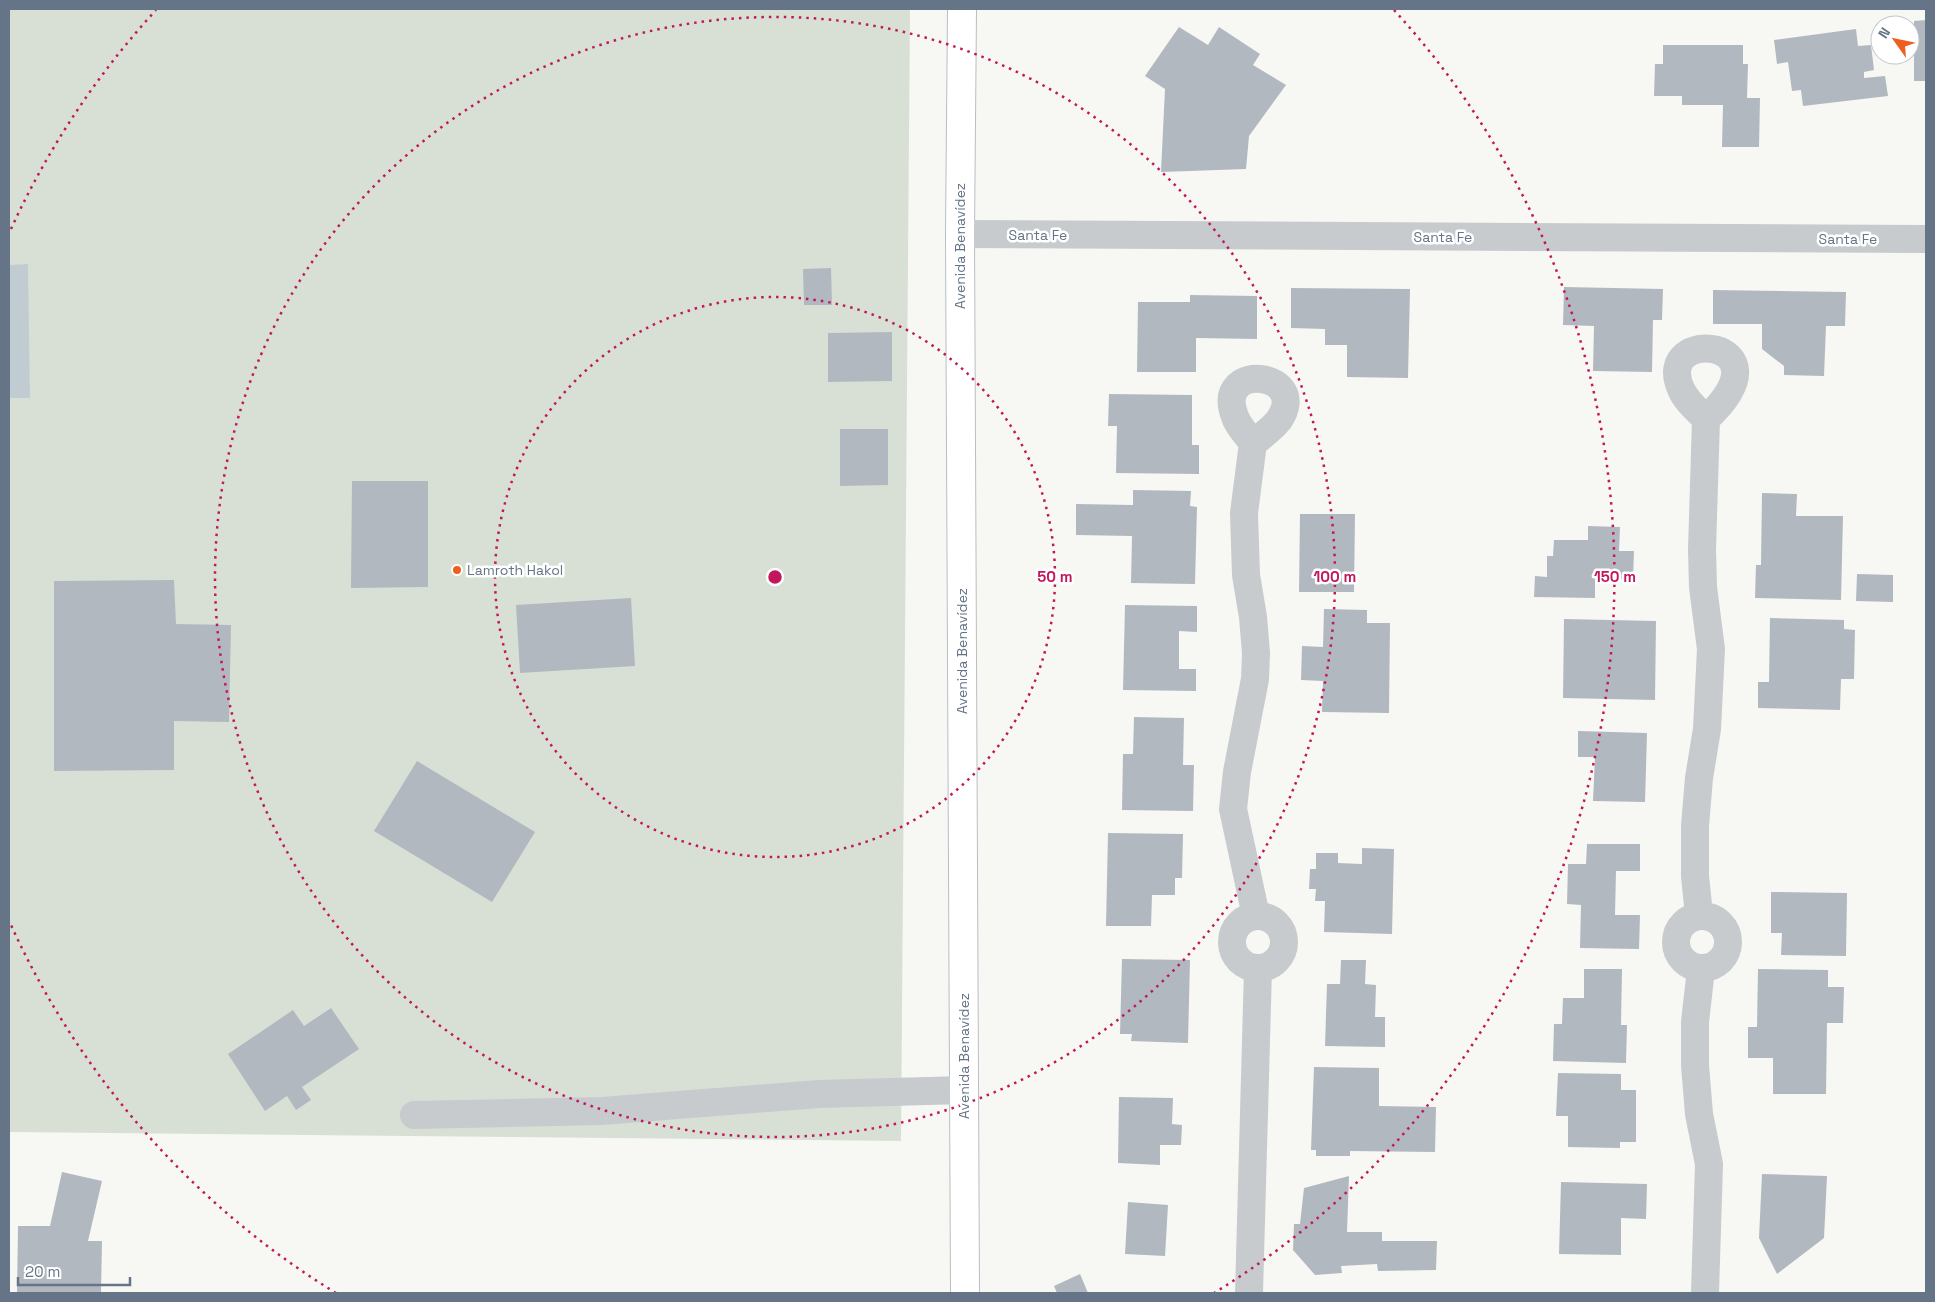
<svg xmlns="http://www.w3.org/2000/svg" width="1935" height="1302" font-family="'Space Grotesk',sans-serif">
  <style>
    .green { fill: #d8e0d5 }
    .water { fill: #c1ccd2 }
    .building { fill: #b2b8bf }
    .lines { fill: none; stroke-linecap: round; stroke-linejoin: round }
    .secondary-casing { stroke: #b9bec3; stroke-width: 30 }
    .street { stroke: #c7cbce; stroke-width: 28 }
    .secondary { stroke: #fff; stroke-width: 28 }
    .ring { fill: none; stroke: #c2185b; stroke-width: 2.5; stroke-dasharray: 2.5 5 }
    .poi-dot { fill: #ee5f1e; stroke: #fff; stroke-width: 2 }
    .labels { text-anchor: middle; stroke-width: 5; stroke-linejoin: round; paint-order: stroke }
    .street-label { font-size: 14px; fill: #657587; stroke: #fff }
    .poi-label { font-size: 14px; fill: #657587; stroke: #fff; text-anchor: start }
    .centre { fill: #c2185b; stroke: #fff; stroke-width: 2.5 }
    .ring-label { font-size: 15px; text-anchor: middle; font-weight: bold; fill: #c2185b; stroke: #fff; stroke-width: 5; stroke-linejoin: round; paint-order: stroke }
  </style>
  <rect width="100%" height="100%" fill="#f7f8f4"/>
  <!-- green -->
  <path class="green" d="M9 9H910L901 1141 9 1132Z"/>
  <!-- water -->
  <path class="water" d="M28 264 30 398H9V265Z"/>
  <!-- building -->
  <path class="building" d="M1926 20V81H1914V21Z
    M1179 27 1208 45 1219 27 1260 54 1253 65 1286 85 1249 136 1246 169 1161 172 1165 89 1145 76Z
    M1856 29 1858 46 1871 45 1874 70 1864 72V78L1885 76 1888 96 1803 106 1801 90 1792 91 1788 62 1777 64 1774 40Z
    M1663 45H1743V64H1748L1747 98H1760L1759 147H1722L1723 105H1682V96H1654L1655 64H1663Z
    M831 268 832 305H804L803 269Z
    M1564 287 1663 289 1662 320H1653L1652 372 1593 371 1594 326 1563 325Z
    M1291 288 1410 289 1408 378 1347 377V345H1325V329L1291 328Z
    M1713 290 1846 292 1845 326H1826L1824 376 1784 375V366L1762 349V324H1713Z
    M1190 295 1257 296V339L1196 338V372H1137L1138 302H1190Z
    M892 332V381L828 382V333Z
    M1109 394 1192 395V445H1199V474L1116 473 1117 426H1108Z
    M840 429H888V485L840 486Z
    M352 481H428V587L351 588Z
    M1133 490 1191 491 1190 506 1197 507 1195 584 1131 583 1132 536 1076 535V504L1133 505Z
    M1762 493 1797 494 1796 516H1843L1841 600 1755 598 1756 565H1761Z
    M1300 514H1355L1354 592H1299Z
    M1588 526 1620 527 1619 551H1634L1633 579H1595V598L1534 597 1535 576 1547 577V556H1553L1554 540H1588Z
    M1857 574 1893 575V602L1856 601Z
    M174 580 176 624 231 625 229 722 174 721V770L54 771V581Z
    M631 598 635 666 520 673 516 605Z
    M1125 605 1197 606V632L1179 631V669H1196V691L1123 690Z
    M1324 609 1367 610V623H1390L1389 713 1322 712 1323 681 1301 680 1302 646 1323 647Z
    M1770 618 1844 620V629L1855 630 1854 679H1841L1840 710 1758 708V682H1769Z
    M1564 619 1656 621 1655 700 1563 698Z
    M1134 717 1184 718 1183 765H1194L1193 811 1122 810 1123 754H1133Z
    M1578 731 1647 733 1645 802 1593 801 1595 757H1578Z
    M417 761 535 832 492 902 374 831Z
    M1108 833 1183 834 1182 878H1175V895H1152L1151 926H1106Z
    M1587 844H1640V871H1616L1615 915H1640L1639 949 1580 948 1581 905 1567 904 1568 864H1586Z
    M1362 848 1394 849 1392 934 1324 932 1325 901H1315L1316 889H1309L1310 869H1316V853H1338V863L1362 864Z
    M1771 892 1847 893 1846 956 1781 955 1782 933H1771Z
    M1122 959 1190 960 1188 1043 1131 1041 1132 1034H1120Z
    M1341 960H1366L1365 984 1376 985 1375 1017H1385V1047L1325 1046 1327 984H1340Z
    M1584 969H1622L1621 1025H1627L1626 1063 1553 1061 1554 1024H1562L1563 998H1584Z
    M1758 969 1828 970V987H1844L1843 1023H1827L1826 1094H1773V1058H1748V1027H1757Z
    M331 1008 359 1049 302 1087 311 1100 296 1110 287 1096 265 1111 228 1054 293 1010 304 1026Z
    M1314 1067 1379 1068V1106L1436 1107 1435 1152 1350 1151V1156H1316V1150H1311Z
    M1558 1073 1621 1074V1090H1636V1142H1620V1148L1568 1147V1116H1556Z
    M1119 1097 1173 1098 1172 1124 1182 1125 1181 1145H1160V1165L1118 1163Z
    M62 1172 102 1181 88 1241H102L101 1293H17L18 1226H50Z
    M1762 1174 1827 1176 1824 1238 1777 1274 1759 1238Z
    M1349 1176 1347 1232H1382V1241H1437L1436 1270 1378 1271 1377 1264 1341 1266 1342 1273 1315 1275 1293 1250 1294 1224H1300L1304 1188Z
    M1561 1182 1647 1184 1646 1219 1621 1218V1255L1559 1254Z
    M1128 1202 1168 1205 1165 1256 1125 1254Z
    M1080 1274 1088 1293H1057L1054 1286Z"/>
  <g class="lines">
    <!-- secondary casing -->
    <g class="secondary-casing">
      <path id="secondary" d="M962 9 960 234 965 1293"/>
    </g>
    <!-- street -->
    <path class="street" d="M960 234 1926 239
      M1253 443C1246 434 1237 425 1234 414 1216 360 1311 373 1279 420 1272 429 1262 436 1253 443L1244 513 1246 575 1253 617 1256 653 1255 679 1237 772 1233 809 1256 916
      M1699 915 1695 876V826L1699 778 1707 729 1711 649 1703 587 1702 550 1706 419C1794 338 1652 325 1681 389 1686 401 1697 410 1706 419
      M1232 942a26 26 0 1 1 52 0a26 26 0 1 1-52 0Z
      M1676 942a26 26 0 1 1 52 0a26 26 0 1 1-52 0Z
      M1701 969 1695 1022V1065L1699 1114 1709 1164 1705 1293
      M414 1115 602 1111 819 1094 964 1090
      M1249 1293 1258 969"/>
    <!-- secondary -->
    <use href="#secondary" class="secondary"/>
  </g>
  <!-- distance rings -->
  <g class="ring">
    <circle cx="775" cy="577" r="280"/>
    <circle cx="775" cy="577" r="560"/>
    <path d="M336 1293A840 840 0 0 1 11 925M11 229A840 840 0 0 1 156 10M1394 10A840 840 0 0 1 1214 1293"/>
  </g>
  <!-- markers -->
  <circle class="poi-dot" cx="457" cy="570" r="5"/>
  <g class="labels">
    <!-- street labels -->
    <g class="street-label">
      <text x="1038" y="240">Santa Fe</text>
      <text x="1443" y="242">Santa Fe</text>
      <text x="1848" y="244">Santa Fe</text>
      <text transform="translate(960 246) rotate(-90)" y="5">Avenida Benavídez</text>
      <text transform="translate(962 651) rotate(-90)" y="5">Avenida Benavídez</text>
      <text transform="translate(964 1056) rotate(-90)" y="5">Avenida Benavídez</text>
    </g>
    <!-- poi labels -->
    <g class="poi-label">
      <text x="467" y="575">Lamroth Hakol</text>
    </g>
  </g>
  <circle cx="775" cy="577" r="8" class="centre"/>
  <g class="ring-label">
    <text x="1055" y="582">50 m</text>
    <text x="1335" y="582">100 m</text>
    <text x="1615" y="582">150 m</text>
  </g>
  <!-- border -->
  <rect width="1935" height="1302" fill="none" stroke="#657587" stroke-width="20"/>
  <!-- north arrow -->
  <g transform="translate(1895 40) rotate(303)"><circle r="24" fill="#ffffff" stroke="#c1c8cf"/>
  <path d="M0-4L9 19L0 12L-9 19Z" fill="#ee5f1e"/>
  <text y="-8" font-size="14" font-weight="bold" text-anchor="middle" fill="#657587">N</text>
  </g>
  <!-- scale -->
  <path d="M18 1277v8h112v-8" fill="none" stroke="#657587" stroke-width="2.5"/>
  <text x="25" y="1277" font-size="15" fill="#657587" stroke="#ffffff" stroke-width="4" paint-order="stroke">20 m</text>
</svg>
